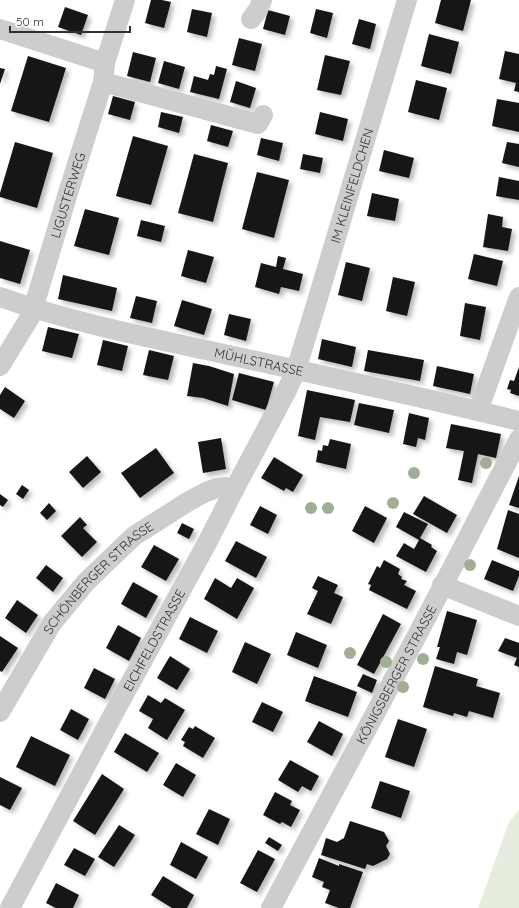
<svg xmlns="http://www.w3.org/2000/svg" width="519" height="908" font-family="Quicksand,sans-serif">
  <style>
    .green { fill: #e7edde }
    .building { fill: #171717; filter: url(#shadow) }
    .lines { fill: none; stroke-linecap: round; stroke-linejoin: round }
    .minor { stroke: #cdcdcd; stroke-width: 20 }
    .tree { fill: #a2ae94 }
    .labels { text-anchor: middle; stroke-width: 4; stroke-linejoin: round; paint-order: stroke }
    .street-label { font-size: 13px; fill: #303030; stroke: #fff }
  </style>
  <defs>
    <filter id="shadow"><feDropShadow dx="3.5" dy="3.5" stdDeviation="2" flood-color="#0004"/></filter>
  </defs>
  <rect width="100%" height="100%" fill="#fff"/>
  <!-- green -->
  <path class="green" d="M519 810V908H478L509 822Z"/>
  <!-- building -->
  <path class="building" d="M151 0H162L171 2 164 28 145 23Z
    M441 0H471L463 31 435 23Z
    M65 7 88 15 81 35 58 27Z
    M192 9 212 13 207 37 187 32Z
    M316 9 333 13 327 38 310 33Z
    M268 10 290 16 285 35 263 29Z
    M359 19 376 24 370 49 352 44Z
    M429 34 459 42 451 74 421 66Z
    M239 38 262 44 255 71 232 65Z
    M505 51 519 54V92L514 91 516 83 499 79Z
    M133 52 156 58 150 82 127 76Z
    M325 55 350 61 341 95 317 90Z
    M28 56 66 68 49 122 11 111Z
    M164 61 185 67 179 89 158 83Z
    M216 66 227 69 219 99 190 92 194 76 208 80 210 74 214 75Z
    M0 68 5 69 0 84Z
    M416 80 447 88 439 120 408 112Z
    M236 81 256 88 250 108 230 102Z
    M113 96 135 102 130 120 108 114Z
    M497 99 519 103V132L492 126Z
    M161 112 183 117 179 133 158 127Z
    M320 112 348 119 343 141 315 134Z
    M211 125 233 131 228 147 207 141Z
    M133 136 168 146 151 205 116 196Z
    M261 138 283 143 279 161 257 155Z
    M15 142 53 153 37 208 0 197V193Z
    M507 142 519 144V167L502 163Z
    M384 150 414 158 409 178 379 171Z
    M194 154 228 163 213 222 178 213Z
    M303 154 323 158 320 173 300 169Z
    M257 172 289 180 274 238 242 229Z
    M499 177 519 181V200L496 196Z
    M372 193 399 199 395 221 367 216Z
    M85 209 119 218 109 255 74 246Z
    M488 214 503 217 502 227 512 229 508 251 483 247Z
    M141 220 165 226 161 242 137 236Z
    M0 241 30 250 20 284 0 278Z
    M188 250 214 257 206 283 181 276Z
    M474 254 503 261 497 286 468 279Z
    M278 256 286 258 283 269 303 274 299 291 281 287 279 294 255 287 261 263 276 267Z
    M346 262 370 268 362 301 338 295Z
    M63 275 117 288 112 311 58 299Z
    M393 277 415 282 407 316 386 311Z
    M136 296 157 301 152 323 130 318Z
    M182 300 212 309 204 335 174 326Z
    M465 303 486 307 480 340 460 336Z
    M229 314 251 319 246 341 224 335Z
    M48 327 79 334 72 358 42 351Z
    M322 339 356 347 352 367 318 359Z
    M103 340 128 346 122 371 97 365Z
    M149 350 174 356 168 380 143 375Z
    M368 350 424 360 420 381 364 371Z
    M193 363 209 366 234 374 228 406 203 398 187 396Z
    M437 366 474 374 470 394 433 386Z
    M519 367V396L510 393 511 390 507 389 510 380 514 381Z
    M239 373 274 382 266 410 232 400Z
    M5 387 25 401 14 418 0 409V395Z
    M307 390 355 400 350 422 320 417 315 440 298 436Z
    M359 403 394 410 389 433 354 425Z
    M409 413 429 418 425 440 418 438 416 447 403 444Z
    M451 424 501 434 496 458 478 454 472 483 458 480 464 451 446 448Z
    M221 438 226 469 203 473 198 442Z
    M330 439 351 444 346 469 316 462 318 450 322 451 323 445 328 446Z
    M156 448 174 473 140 498 121 473Z
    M87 456 101 472 83 488 69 472Z
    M274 457 303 475 293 492 286 488 284 491 261 478Z
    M519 476V508L509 505Z
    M22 485 29 490 23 499 16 494Z
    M0 494 8 500 3 507 0 505Z
    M424 496 457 515 447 533 413 514Z
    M49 503 56 511 47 520 40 513Z
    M260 506 277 515 268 534 250 525Z
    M365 506 387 518 374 543 352 531Z
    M508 510 519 514V558L497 549Z
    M404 512 428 524 420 538 432 545 431 547 437 551 426 572 396 556 404 543 414 549 419 540 396 527Z
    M80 517 87 525 83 528 97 542 82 557 61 536Z
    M182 523 194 529 189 539 177 533Z
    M236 541 267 557 256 578 225 561Z
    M154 545 179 559 166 581 141 567Z
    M384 560 400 569 398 574 402 577 401 579 407 581 404 585 416 591 407 609 369 590 371 585 368 584 377 566 380 568Z
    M492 560 519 571V576L513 591 484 579Z
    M46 565 63 578 53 592 36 578Z
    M318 576 338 585 334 593 343 597 331 624 307 614 318 591 312 588Z
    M215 578 231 588 237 578 254 588 237 619 204 599Z
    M133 582 158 596 146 618 121 604Z
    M17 600 38 615 26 633 5 618Z
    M447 611 477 620 467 655 457 652 454 664 436 659 440 647H437Z
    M383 614 401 624 374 674 357 665Z
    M190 617 218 631 207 653 179 639Z
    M118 625 141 638 129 661 106 648Z
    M296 632 327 645 318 668 287 655Z
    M0 636 18 648 2 672 0 671Z
    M505 638 519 643V667L514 665 517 658 498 651Z
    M245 642 271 654 257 684 232 672Z
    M170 656 190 669 177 690 157 678Z
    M435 666 478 679 476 686 500 693 493 718 469 711 467 717 454 713 453 716 423 707Z
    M94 668 115 679 105 699 84 688Z
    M363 674 377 680 372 693 357 686Z
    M314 676 357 692 348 717 305 701Z
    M148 695 161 703 165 698 185 710 167 740 148 728 153 719 139 711Z
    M262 702 283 712 273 732 252 722Z
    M71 709 89 719 78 740 60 730Z
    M398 719 427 729 414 767 385 757Z
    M319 721 343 734 332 756 307 742Z
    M195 726 215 738 203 758 183 746 185 742 181 740 189 727 193 729Z
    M125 733 159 753 147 772 114 752Z
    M31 736 70 755 55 786 16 767Z
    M290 760 319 776 311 791 302 786 298 792 278 780Z
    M176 763 196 775 183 797 163 785Z
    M102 774 124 789 95 835 73 821Z
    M0 777 22 788 10 810 0 805Z
    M380 781 410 791 401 818 371 808Z
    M275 792 292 801 290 805 300 810 291 827 282 822 280 824 263 815Z
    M209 809 230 819 218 845 196 834Z
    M350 821 384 832 389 841 386 846 390 854 387 859 373 866 367 864 365 869 321 855 326 838 337 842 344 838Z
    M119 825 135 835 114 867 98 857Z
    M269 837 282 845 278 851 265 843Z
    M181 842 208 857 196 879 170 865Z
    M74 848 95 859 85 876 64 865Z
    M258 850 275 859 257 892 240 883Z
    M319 858 339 866V864L363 872 350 908H339L325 903 330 890 322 887 324 882 312 877Z
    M163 876 194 895 187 908H172L151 895Z
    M56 883 79 895 73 908H56L46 903Z"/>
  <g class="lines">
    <!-- minor -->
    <g class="minor">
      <path d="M251 19 258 10 262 0"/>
      <path d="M0 29 105 63"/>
      <path d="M103 82 258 124 263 115"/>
      <path id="s1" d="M0 297C67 321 137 335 206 350 310 373 415 395 519 421"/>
      <path id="s2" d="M33 309 68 193 103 82 105 63 125 0"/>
      <path d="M0 366 35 309"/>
      <path d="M478 411 519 297"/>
      <path d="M442 585 519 616"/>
      <path id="s3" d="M0 712 52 623 86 582 134 536 189 501 206 492 217 488 226 487 234 490"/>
      <path id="s4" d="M10 908 115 711 207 543 234 490 286 392 296 370 315 308 407 0"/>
      <path id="s5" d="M271 908 422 626 519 439"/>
    </g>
  </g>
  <!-- trees -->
  <g class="tree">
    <circle cx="486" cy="463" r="6"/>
    <circle cx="414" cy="473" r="6"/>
    <circle cx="393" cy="503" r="6"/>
    <circle cx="311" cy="508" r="6"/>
    <circle cx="328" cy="508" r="6"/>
    <circle cx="470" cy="565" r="6"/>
    <circle cx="350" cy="653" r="6"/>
    <circle cx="423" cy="659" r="6"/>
    <circle cx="386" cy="662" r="6"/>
    <circle cx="403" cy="687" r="6"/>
  </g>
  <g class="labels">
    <!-- street labels -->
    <g class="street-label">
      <text dy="5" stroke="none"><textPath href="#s4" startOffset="802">IM KLEINFELDCHEN</textPath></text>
      <text dy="5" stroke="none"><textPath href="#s2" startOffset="119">LIGUSTERWEG</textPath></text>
      <text dy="5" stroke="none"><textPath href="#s1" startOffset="267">MÜHLSTRASSE</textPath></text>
      <text dy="5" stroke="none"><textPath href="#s3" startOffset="168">SCHÖNBERGER STRASSE</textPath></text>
      <text dy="5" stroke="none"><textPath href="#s4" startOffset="304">EICHFELDSTRASSE</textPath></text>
      <text dy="5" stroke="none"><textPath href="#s5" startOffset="265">KÖNIGSBERGER STRASSE</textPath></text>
    </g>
  </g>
  <!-- scale -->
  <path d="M10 26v6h120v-6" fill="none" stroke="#303030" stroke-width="2"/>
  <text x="16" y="26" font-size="12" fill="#303030" stroke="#ffffff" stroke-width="3" paint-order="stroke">50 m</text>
</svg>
